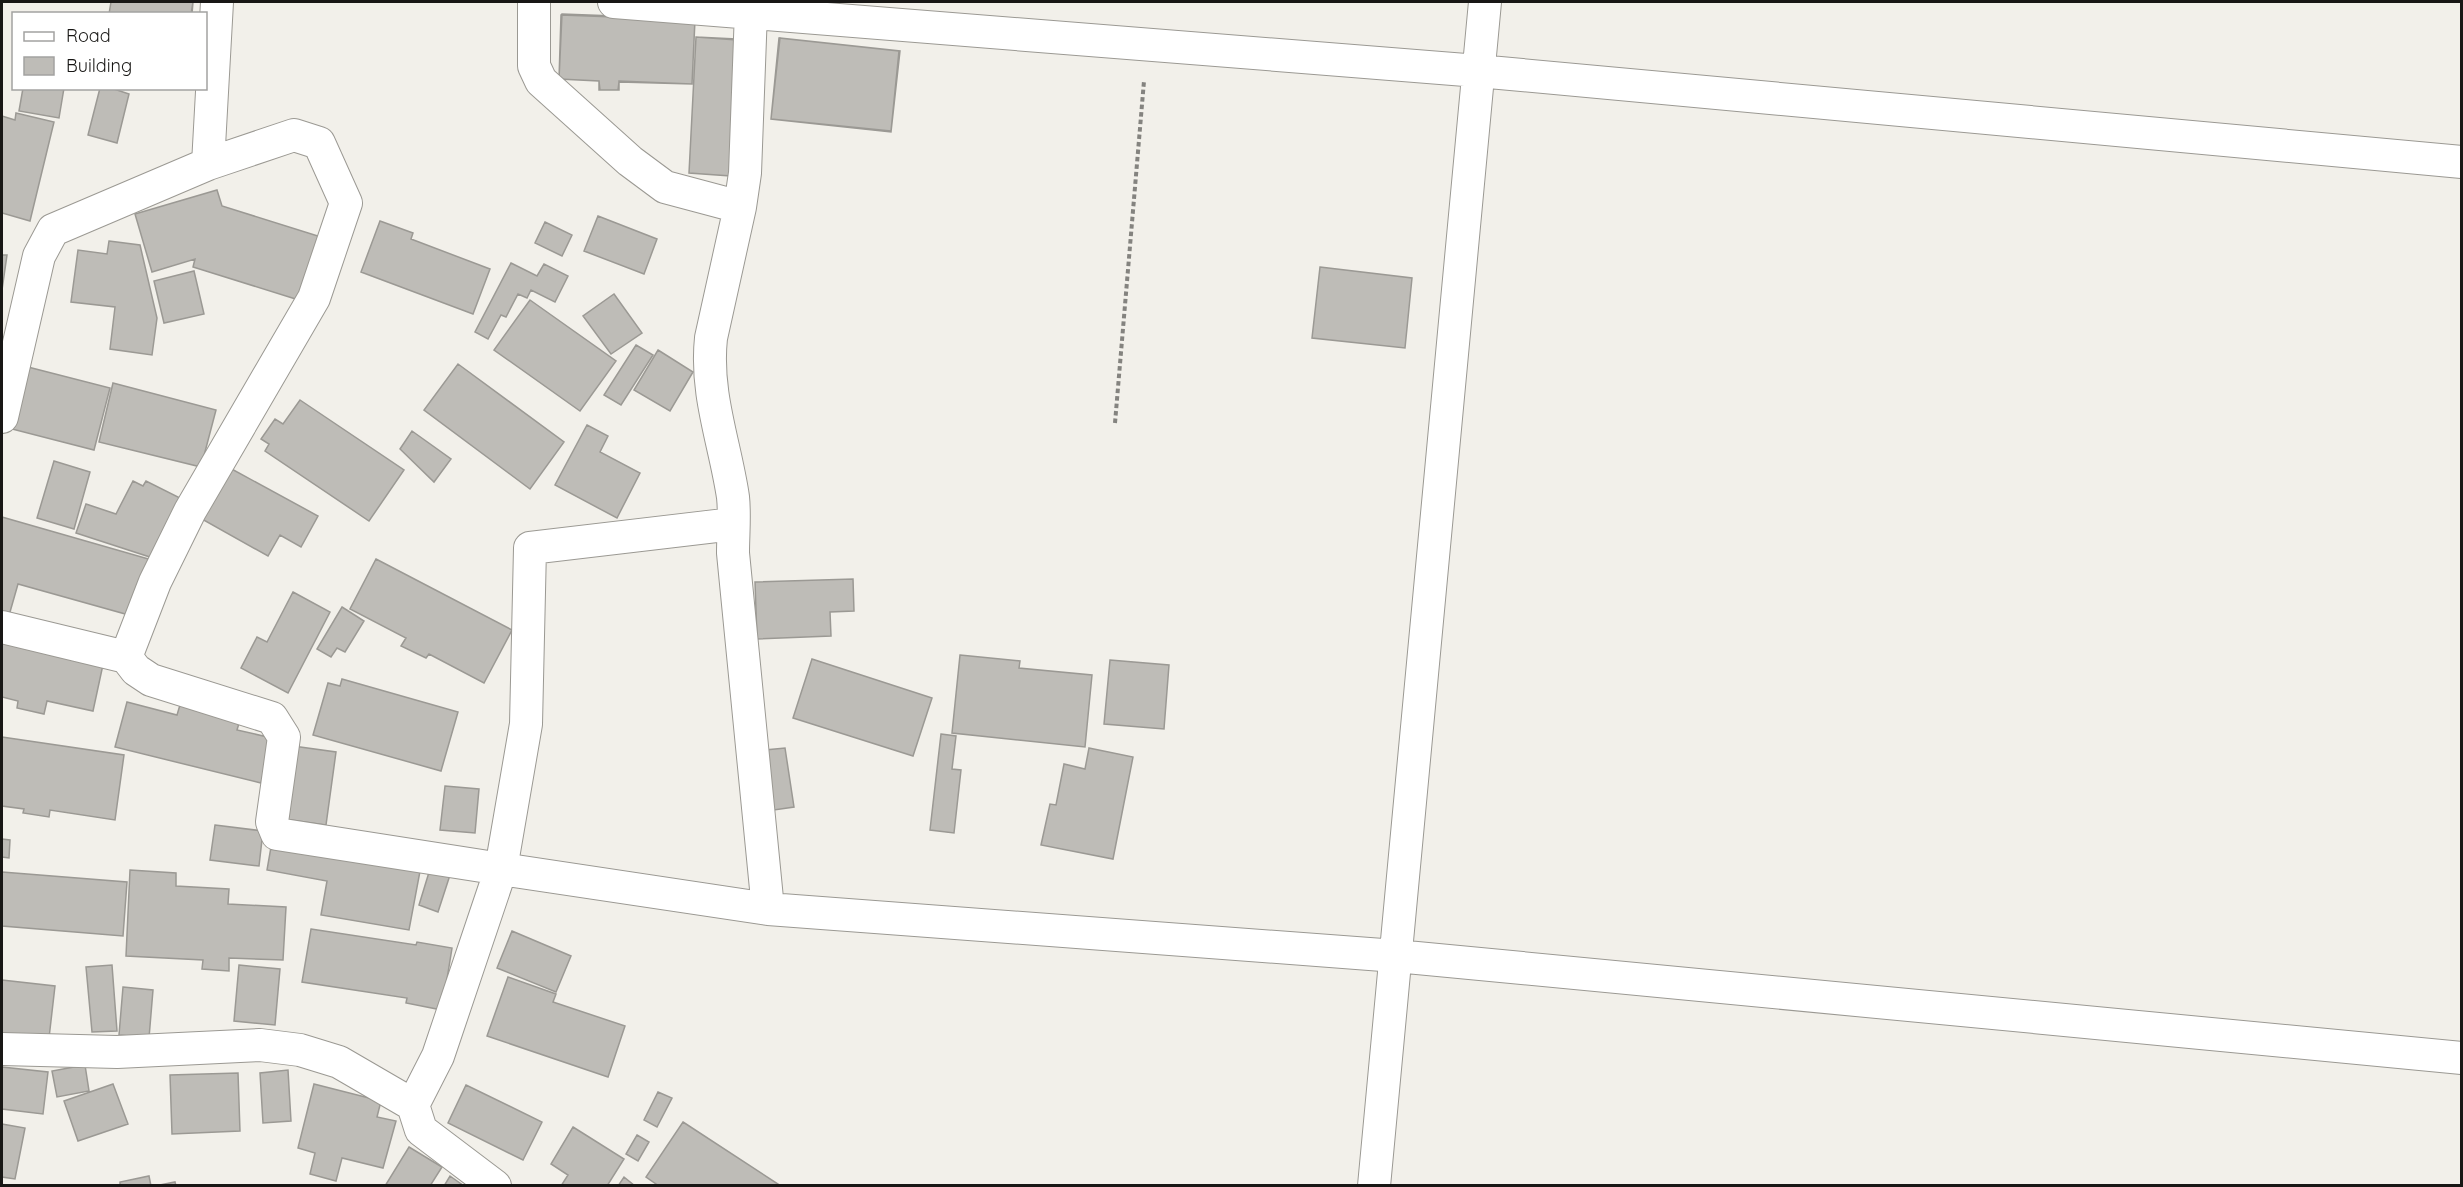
<svg xmlns="http://www.w3.org/2000/svg" width="2463" height="1187" font-family="Quicksand,sans-serif">
  <style>
    .building { fill: #bebcb7; stroke: #9b9994; stroke-width: 1.5 }
    .lines { fill: none; stroke-linecap: round; stroke-linejoin: round }
    .street-casing { stroke: #9b9993; stroke-width: 34 }
    .path { stroke: #84837f; stroke-width: 4; stroke-dasharray: 4.5 3; stroke-linecap: butt }
    .street { stroke: #fff; stroke-width: 32 }
  </style>
  <rect width="100%" height="100%" fill="#f2f0ea"/>
  <!-- building -->
  <path class="building" d="M111 2H193L191 14H109Z
    M111 2H193L192 14H109Z
    M562 14 695 19 692 84 619 82 618 90H599V81L559 79Z
    M561 15 695 20 692 84 619 81V90H600L599 81 559 79Z
    M696 37 736 39 731 176 689 173Z
    M696 37 737 40 730 176 689 173Z
    M779 38 899 51 891 131 771 119Z
    M780 38 900 51 891 132 771 119Z
    M23 88H64L59 118 19 111Z
    M100 88H111L129 94 117 143 88 135Z
    M16 113 54 122 30 221 2 213V116L15 120Z
    M217 190 222 206 321 237 302 301 193 267 195 259 152 272 135 214Z
    M598 216 657 239 644 274 584 251Z
    M380 221 413 233 411 239 490 269 473 314 361 272Z
    M545 222 572 235 562 256 535 243Z
    M109 241 140 245 157 318 152 355 110 349 115 307 71 302 78 250 107 254Z
    M2 255H7L2 290Z
    M511 263 537 276 544 264 568 276 555 302 531 290 527 298 518 294 506 317 501 315 488 339 475 332Z
    M1320 267 1412 278 1405 348 1312 338Z
    M194 271 204 314 164 323 154 281Z
    M614 294 642 333 611 354 583 316Z
    M530 300 616 361 580 411 494 350Z
    M636 345 653 355 621 405 604 395Z
    M658 350 693 372 670 411 634 390Z
    M458 364 564 442 530 489 424 410Z
    M28 367 110 388 94 450 12 429Z
    M113 383 216 410 201 467 99 442Z
    M300 400 404 470 369 521 265 451 269 444 261 439 275 419 283 424Z
    M587 425 608 436 600 452 640 473 617 518 555 485Z
    M412 431 451 459 434 482 400 449Z
    M54 461 90 472 74 529 37 518Z
    M228 467 318 516 301 547 280 535 268 556 200 518Z
    M133 481 143 486 146 481 186 501 156 559 76 533 86 504 116 514Z
    M2 517 152 560 136 617 18 584 8 619 2 617Z
    M376 559 512 630 484 683 429 654 426 658 401 646 406 638 350 609Z
    M853 579 854 611 830 612 831 636 757 639 755 582Z
    M293 592 330 612 288 693 241 668 257 637 267 642Z
    M342 607 364 621 345 652 337 648 331 657 317 649Z
    M2 633 104 660 93 711 47 701 44 714 17 708 18 701 2 697Z
    M960 655 1020 661 1019 668 1092 675 1085 747 952 733Z
    M812 659 932 698 913 756 793 718Z
    M1110 660 1169 665 1164 729 1104 724Z
    M342 679 458 712 441 771 313 735 328 683 340 686Z
    M127 702 177 715 180 705 240 720 237 730 272 738 261 783 115 747Z
    M941 734 956 736 952 769 961 770 954 833 930 830Z
    M2 737 124 755 115 820 50 810 49 817 23 813 24 809 2 806Z
    M293 746 336 752 326 825 284 819Z
    M785 748 794 807 774 810 765 750Z
    M1089 748 1133 757 1113 859 1041 845 1050 804 1056 805 1064 764 1085 769Z
    M445 786 479 789 475 833 440 830Z
    M215 825 263 831 259 866 210 860Z
    M2 839 10 840 9 858 2 857Z
    M271 847 421 866 409 930 321 915 327 881 267 870Z
    M430 869 450 875 438 912 419 905Z
    M130 870 176 873V886L229 889 228 904 286 907 283 960 229 958V971L202 969 203 960 126 956Z
    M2 872 127 882 123 936 2 926Z
    M311 929 416 945 417 942 452 948 442 1010 406 1003 407 998 302 982Z
    M512 931 571 956 556 992 497 968Z
    M112 965 117 1031 92 1032 86 967Z
    M239 965 280 969 275 1025 234 1021Z
    M508 977 556 994 553 1002 625 1026 608 1077 487 1036Z
    M2 980 55 986 49 1038 2 1033Z
    M123 987 153 990 149 1038 119 1035Z
    M85 1065 89 1091 57 1097 52 1071Z
    M2 1067 48 1072 43 1114 2 1109Z
    M288 1070 291 1121 263 1123 260 1073Z
    M238 1073 240 1131 172 1134 170 1075Z
    M113 1084 128 1124 78 1141 64 1101Z
    M314 1084 381 1101 377 1117 396 1121 383 1168 342 1158 336 1181 310 1174 315 1153 298 1148Z
    M466 1085 542 1122 523 1160 448 1123Z
    M658 1092 672 1098 657 1127 644 1120Z
    M683 1122 781 1186H659L646 1177Z
    M2 1124 25 1128 15 1179 2 1177Z
    M573 1127 624 1159 607 1186H561L568 1175 551 1164Z
    M637 1135 649 1142 638 1161 626 1154Z
    M409 1147 442 1167 430 1186H385Z
    M149 1176 151 1186H120V1182Z
    M450 1176 464 1186H444Z
    M624 1177 635 1186H618Z
    M175 1182 176 1186H155Z"/>
  <g class="lines">
    <!-- street casing -->
    <g class="street-casing">
      <path id="street" d="M534 2V66L541 81 630 161 665 187 740 207
        M614 2 1478 71 2462 162
        M751 11 745 173 740 207 711 338C705 394 725 443 733 497 735 515 733 535 733 553L768 909
        M208 164 217 2
        M2 417 39 256 53 230 208 164 294 135 319 143 346 203 314 298 190 511 155 582 126 657 136 670 151 680 272 718 284 737 272 822 277 834 501 869 526 724 530 548 733 524
        M2 627 126 657
        M2 1049 117 1052 260 1045 300 1050 339 1062 413 1105 421 1130 495 1186
        M413 1105 438 1056 501 869 768 909 1396 956 2462 1058
        M1374 1186 1485 2"/>
    </g>
    <!-- path -->
    <path class="path" d="M1115 423 1144 81"/>
    <!-- street -->
    <use href="#street" class="street"/>
  </g>
  <!-- border -->
  <rect width="2463" height="1187" fill="none" stroke="#181715" stroke-width="6"/>
  <!-- legend -->
  <rect x="12" y="12" width="195" height="78" fill="#ffffff" stroke="#a3a2a1" stroke-width="1.5"/>
  <rect x="24" y="32" width="30" height="9" fill="#ffffff" stroke="#a3a2a1" stroke-width="1.5"/>
  <text x="66" y="42" font-size="18" fill="#181715">Road</text>
  <rect x="24" y="57" width="30" height="18" fill="#bebcb7" stroke="#a3a2a1" stroke-width="1.5"/>
  <text x="66" y="72" font-size="18" fill="#181715">Building</text>
</svg>
